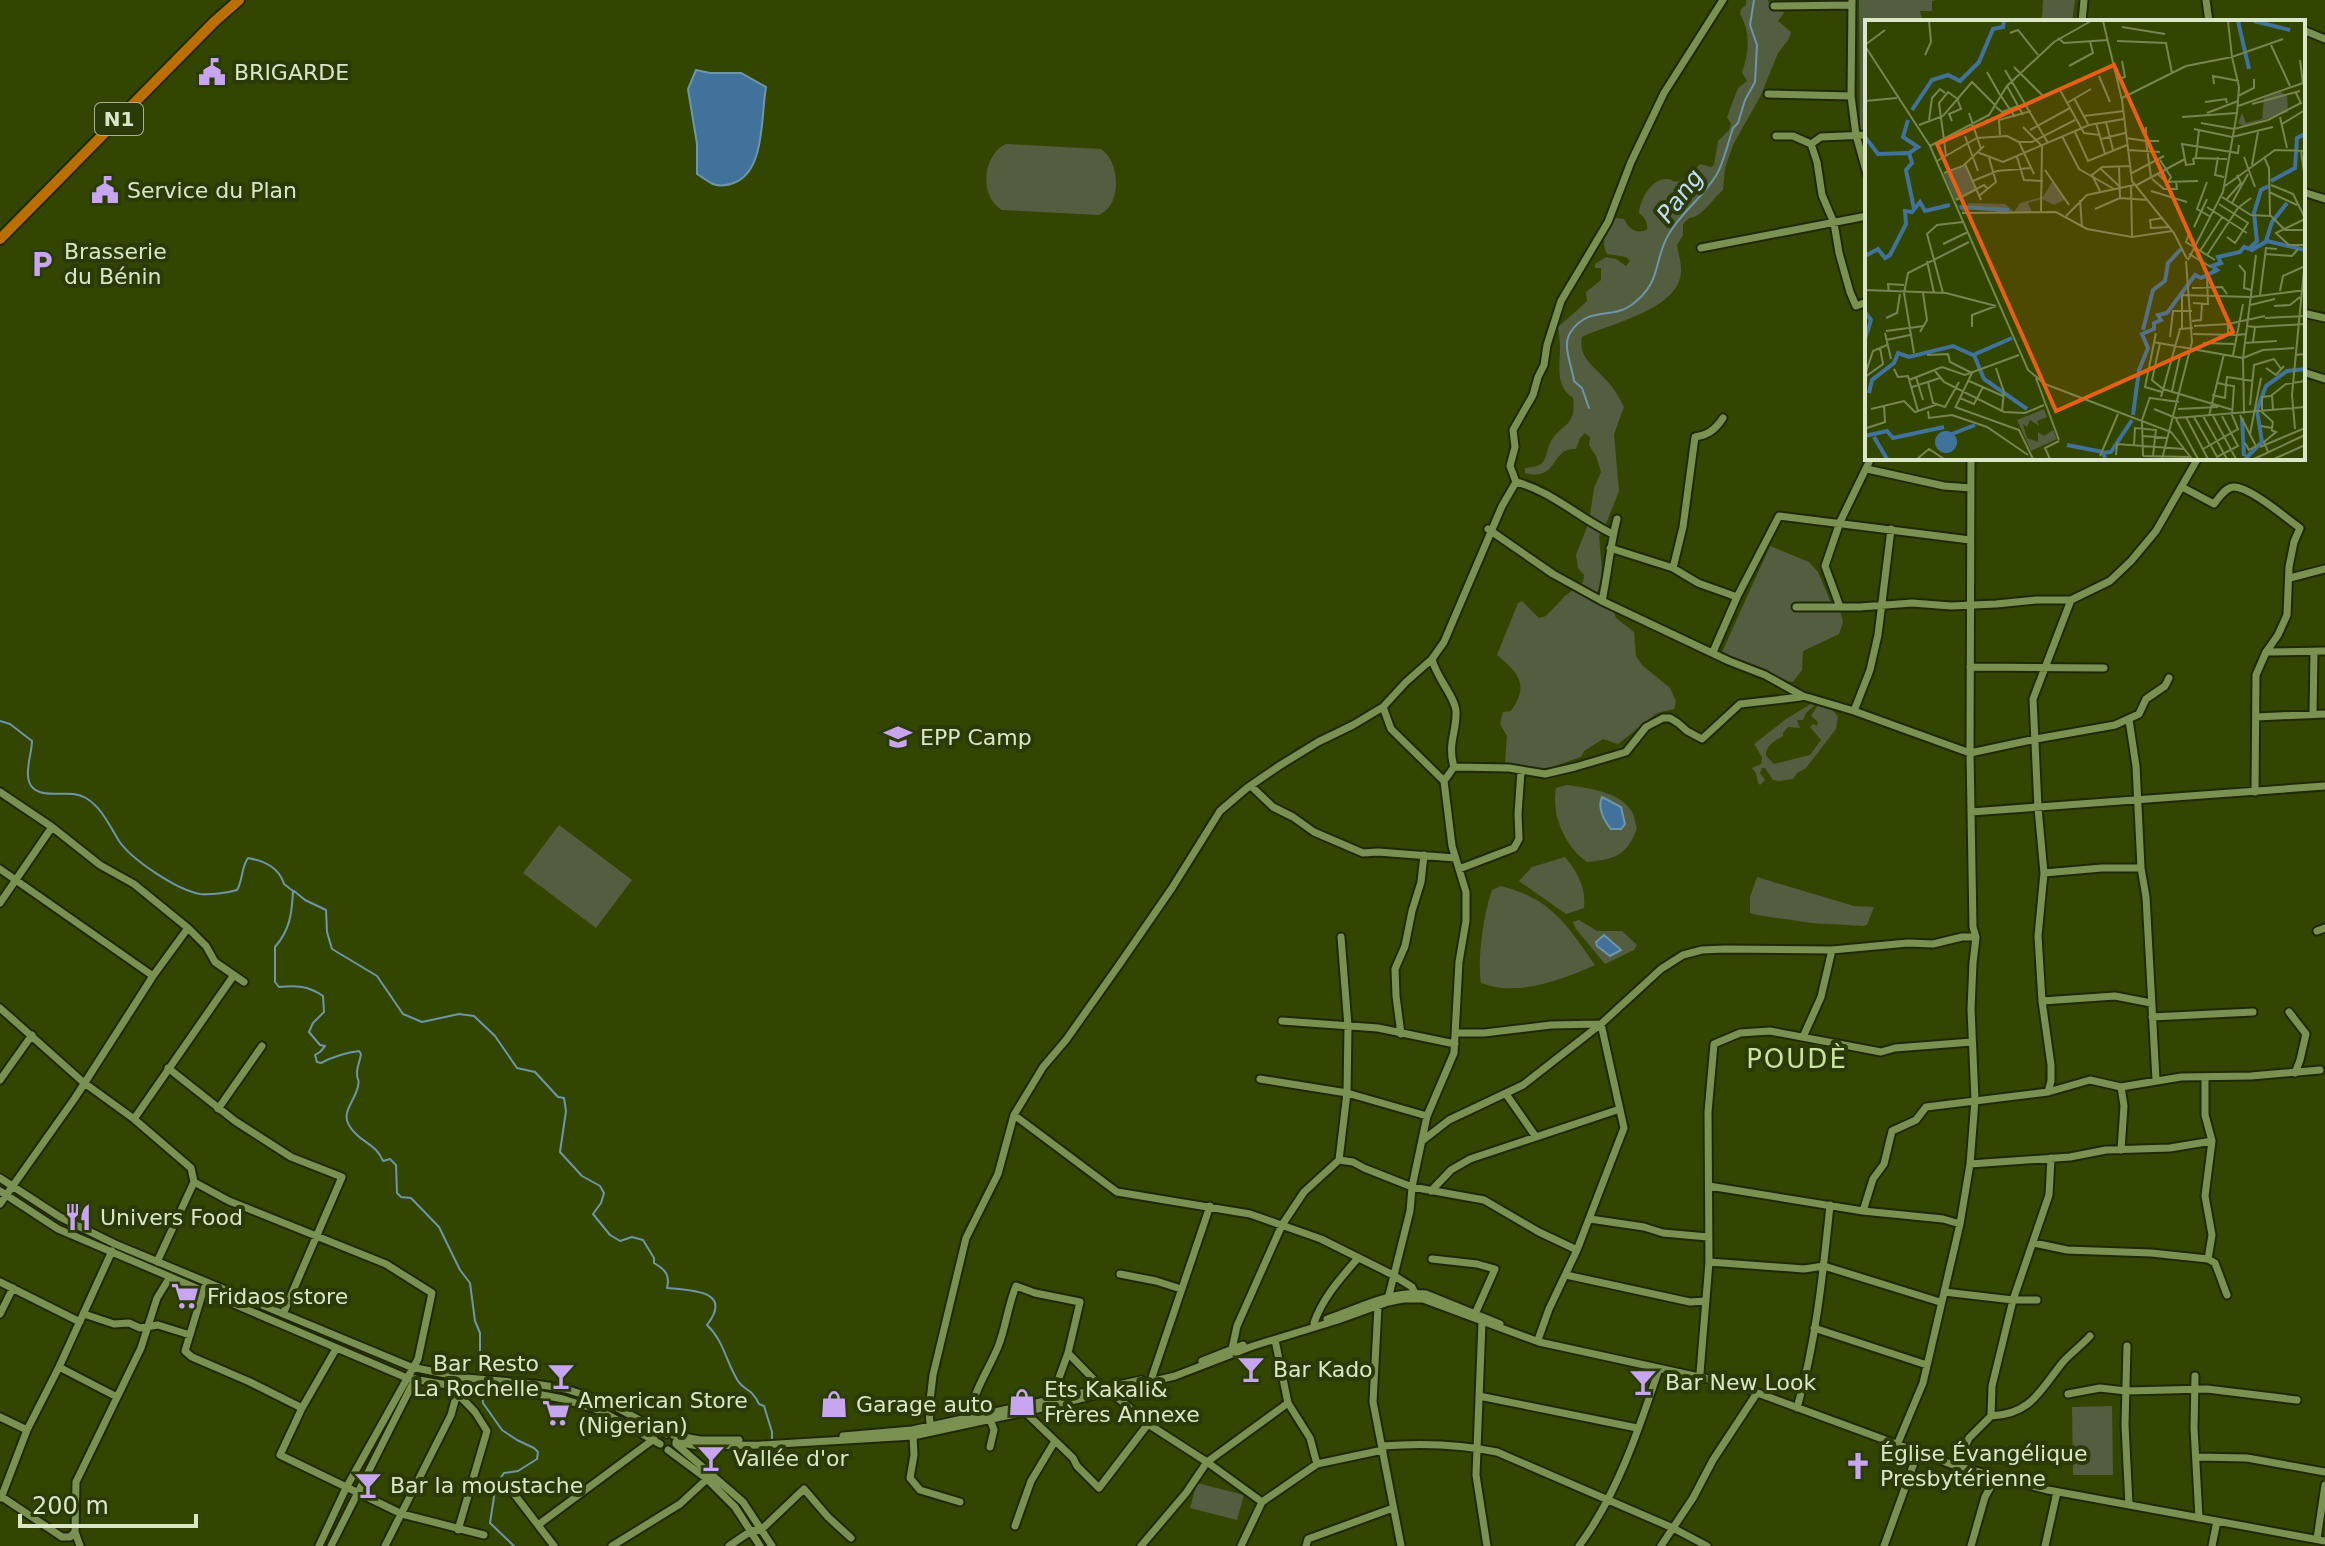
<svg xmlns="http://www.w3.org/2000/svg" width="2325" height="1546" font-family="'DejaVu Sans',sans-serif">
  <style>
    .green { fill: #525e3f }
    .water { fill: #41729b; stroke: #6f95a8; stroke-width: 2 }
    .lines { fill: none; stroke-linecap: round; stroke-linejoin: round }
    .stream { stroke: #6f95a8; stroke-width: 2 }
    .minor-casing { stroke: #1f2908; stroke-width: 11 }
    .highway-casing { stroke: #1f2908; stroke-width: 14 }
    .minor { stroke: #7b9152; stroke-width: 7 }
    .highway { stroke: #ba6f00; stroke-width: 10 }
    .labels { text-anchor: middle; stroke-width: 8; stroke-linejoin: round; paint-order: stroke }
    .shield { fill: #2b3a09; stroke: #a6b38e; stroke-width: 2 }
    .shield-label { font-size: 20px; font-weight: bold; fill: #dae7c7 }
    .poi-label { font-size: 22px; fill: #dae7c7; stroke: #2b3a09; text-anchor: start }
    .water-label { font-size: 24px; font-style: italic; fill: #c1ddf6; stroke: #2b3a09 }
    .quarter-label { font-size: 26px; letter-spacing: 2px; fill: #cae3a1; stroke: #2b3a09 }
    .inset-river { fill: none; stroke: #41729b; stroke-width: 4 }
    .inset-road { fill: none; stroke: #768650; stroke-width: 2 }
    .view { fill: #e76015; fill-opacity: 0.15; stroke: #e76015; stroke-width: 4 }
    .inset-edge { fill: none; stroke: #dae7c7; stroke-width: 4 }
  </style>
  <rect width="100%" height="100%" fill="#334601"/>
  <!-- green -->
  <path class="green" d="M1746 0H1768L1771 8 1781 9 1784 13 1778 21 1791 32 1789 39 1778 53 1761 95 1733 145 1725 168 1723 190C1712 199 1703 217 1689 218L1683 224V235L1677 245C1678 253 1681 261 1681 269 1683 309 1609 324 1582 337 1578 358 1594 366 1606 380 1614 388 1619 397 1624 407L1614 434 1619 491 1606 524 1599 536 1603 583 1591 601 1614 612 1616 618 1634 632 1636 656 1642 665 1670 688 1676 701 1674 709 1657 713 1618 744 1603 739 1584 751 1581 757 1552 767 1539 769 1505 762 1507 736 1500 724 1503 712 1511 711C1530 684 1518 673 1497 655L1518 603 1522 601 1539 618 1546 616 1565 596 1583 582 1584 575 1578 568 1576 555 1589 522 1594 488 1601 472 1596 456 1589 445 1590 437 1585 433 1580 438 1576 449C1550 447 1559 482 1525 473V468C1531 467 1539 467 1543 462 1547 457 1547 449 1550 443 1560 423 1577 428 1573 398 1555 386 1560 367 1560 348 1560 341 1559 334 1558 327L1583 305 1587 301 1586 292 1601 280V268H1595V264L1606 257 1616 259 1626 266 1630 261 1626 257 1607 254C1600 241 1607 228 1616 218L1624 219C1629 229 1635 234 1647 230 1648 222 1645 218 1639 213 1640 200 1651 179 1666 179 1676 179 1670 183 1679 181 1688 178 1694 171 1700 164L1711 167 1714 165 1718 141 1729 130 1731 124 1727 117 1738 88 1747 81 1742 72C1749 52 1751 33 1740 14L1741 9 1746 5Z
    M1859 0H1936L1932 1V11H1920L1923 22H1867V130H1860Z
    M2043 0H2075L2072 22H2036L2042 17Z
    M1006 144 1101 149C1121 162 1122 207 1098 215L1002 210C979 197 982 155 1006 144Z
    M1770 546 1809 562 1818 572 1830 600 1840 611 1843 622 1839 634 1803 651 1802 670 1793 682C1780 680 1773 674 1761 668 1748 662 1735 660 1722 652Z
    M1814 702 1816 704 1806 713 1803 720H1797L1800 728 1788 727 1783 733V736C1775 741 1765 746 1766 756L1774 764 1810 755 1821 740 1810 727 1813 724 1817 726 1818 722 1811 716 1818 705 1832 710 1838 716 1836 729 1806 768 1797 773 1793 779 1779 781 1773 780 1765 768H1762L1760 773 1765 780 1760 785 1758 783 1756 773 1752 768 1761 764 1762 757 1754 744 1786 719Z
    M1567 785C1587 788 1617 791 1630 809 1634 813 1635 822 1637 828 1627 856 1615 859 1587 862 1565 847 1551 815 1556 788Z
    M559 825 632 880 596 928 523 873Z
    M1565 857C1578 873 1586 887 1584 908L1566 914 1519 881 1532 867Z
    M1757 877 1854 906 1874 907 1867 925 1864 926 1811 923 1757 915 1750 913V897Z
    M1501 886C1552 899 1567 925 1595 965 1562 980 1516 997 1481 983 1477 960 1484 912 1492 890Z
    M1579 920 1597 931H1622L1637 945 1634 950 1605 964 1576 929 1573 922Z
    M2112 1406 2113 1475H2073L2072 1407Z
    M1197 1483 1244 1495 1237 1520 1190 1508Z"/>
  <!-- water -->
  <path class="water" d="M696 70 710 73H741L766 87C761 115 765 166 738 181 730 185 721 187 713 184 708 182 702 177 697 174V144L688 89Z
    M1602 797 1621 807 1625 824 1621 829H1611C1604 821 1597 807 1602 797Z
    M1604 935 1620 949 1621 950 1610 956 1597 946 1596 942Z"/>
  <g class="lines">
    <!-- stream -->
    <path class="stream" d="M1589 408 1582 388 1574 381C1572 366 1562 346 1570 333 1587 306 1611 319 1630 306 1664 282 1652 260 1670 232 1683 211 1704 196 1717 174 1723 164 1729 140 1733 128L1738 123 1745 100 1755 82 1757 45 1750 25 1754 0
      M0 721 10 724 32 741C32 754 22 778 33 788 46 800 70 788 86 798 102 808 109 825 119 841 132 860 177 890 200 894 211 895 227 893 237 890 243 880 241 868 248 858 264 861 279 867 284 884L293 891C292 913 290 930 275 947V982L279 987C296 985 309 986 323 996L324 1012 313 1023 309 1032 320 1045 325 1046 320 1052 315 1055 317 1062 321 1063C334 1056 344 1053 359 1051L361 1054C360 1061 357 1067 357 1073 357 1083 360 1077 358 1086 355 1104 335 1114 356 1134 366 1144 377 1146 383 1161L390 1159 396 1165 397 1193 401 1197 411 1198 439 1227 460 1270 470 1283 475 1321 480 1333V1376
      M294 891 305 900 326 910 327 932 332 949 377 976 403 1014 422 1022 459 1014 474 1016 495 1036 517 1068 535 1072 558 1097 564 1098 566 1111 560 1152 582 1176 600 1186 604 1193 601 1203 593 1214 610 1235 620 1241 632 1237 643 1240 654 1258V1263C666 1270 670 1275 667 1288 690 1290 734 1290 707 1325 724 1341 726 1362 738 1381 744 1391 751 1387 759 1404L764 1406 772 1432V1442
      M481 1383 483 1403 502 1430 517 1440 534 1448 538 1452 537 1459 518 1471 504 1473 496 1484 490 1523 514 1546"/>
    <!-- minor casing -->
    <g class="minor-casing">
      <path id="minor" d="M1852 0 1851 96 1856 135 1867 174
        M2206 0 2209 22
        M1774 6 1852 5
        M2082 22 2084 0
        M2303 30 2325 39
        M1768 94 1851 96
        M1776 136H1793L1811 144 1817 162 1822 195 1834 223 1839 253 1850 292 1856 306 1867 302
        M1811 144 1821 137 1867 135
        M2303 192 2325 199
        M1701 248 1867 216
        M2303 313 2325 318
        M2303 372 2325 379
        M1867 469 1944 486 1971 488
        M1516 482C1552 491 1580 519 1613 534
        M2182 487 2214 504C2219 498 2225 487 2234 487 2250 487 2286 518 2300 528L2294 542 2289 567 2287 615 2278 635 2266 652 2256 675 2255 792
        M1488 529 1553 574 1602 601 1729 661 1765 675 1803 696 1854 711 1970 753 2036 739 2115 725 2139 714 2146 699 2165 686 2169 678
        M1610 548 1673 568 1698 583 1737 597
        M1673 568 1683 527 1695 437C1708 435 1715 430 1723 418
        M2290 578 2325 569
        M1602 601C1608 573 1610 546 1617 519
        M1796 607H1860L1912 603 1951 606 1996 604 2036 600H2071L2110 581 2131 561 2156 531 2198 458
        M1840 607 1825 566 1840 522 1871 458
        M1713 652 1737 597 1779 516 1970 540
        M2266 652 2325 651
        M1432 659C1436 677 1455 697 1456 711 1457 732 1447 743 1454 767L1444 781
        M1970 667 2104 668
        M1383 707 1391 729 1444 781 1452 846 1466 892V921L1459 962 1454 1053 1427 1116 1412 1187 1410 1211 1388 1299
        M1854 711 1870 670 1878 635 1891 529
        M2313 714 2314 652
        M2256 717 2325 714
        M2129 720 2136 766 2141 868 2146 897 2156 1080
        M1454 767 1509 768 1545 774 1575 767 1626 752 1646 727 1663 718H1670L1678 723 1687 731 1702 739 1740 704 1801 697
        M1251 786 1273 807 1293 817 1314 832 1363 853 1378 852 1455 858
        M0 792 52 827 100 865 134 884 188 928 206 946 215 962 244 982
        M1971 812 2325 786
        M0 869 153 976
        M1459 869 1514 848 1519 839 1518 814 1521 771
        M2044 873 2102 868H2141
        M0 903 52 827
        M2317 931 2325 928
        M2042 1001 2115 996 2151 1003
        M0 1008 83 1082 134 1119 191 1168 194 1182 157 1262
        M2289 1012 2306 1034 2300 1060 2295 1073
        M2152 1017 2253 1012
        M1282 1021 1378 1028 1455 1044
        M1456 1033H1484L1551 1025 1601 1024 1624 1128 1577 1250 1549 1309 1539 1337
        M1401 1034 1396 996 1395 969 1405 946 1412 911 1421 882 1424 855
        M1803 1037 1821 997 1832 950
        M168 1068 235 1121 291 1157 342 1177 283 1314
        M2205 1077V1115L2212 1141 2205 1196 2212 1235 2208 1259 2215 1263 2227 1295
        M1260 1079 1347 1093 1427 1116
        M0 1080 32 1035
        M2048 1092 2051 1081V1065L2042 1001 2038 936 2044 873 2038 808 2033 699 2071 600
        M1506 1094 1536 1137
        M218 1109 262 1046
        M1014 1115 1117 1192 1250 1214 1321 1239 1393 1275 1412 1287 1415 1293
        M134 1119 234 975
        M1422 1141 1449 1120 1523 1085 1601 1024 1661 969 1683 955 1702 950 1725 949 1832 950 1908 943 1933 944 1962 937H1976
        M2121 1150 2124 1106 2121 1087
        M1339 1160 1347 1093 1348 1026 1341 937
        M1970 1164 2070 1157 2106 1150 2170 1148 2212 1141
        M0 1178 60 1217 115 1244 411 1367 466 1378 535 1384 566 1389 608 1403 666 1434
        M194 1182 229 1201 386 1264 432 1293 418 1359 346 1488 319 1546
        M1709 1186 1863 1211 1943 1219 1960 1224
        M0 1191 58 1229 407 1378 465 1388 537 1394 563 1399 601 1411 660 1444
        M1431 1191 1451 1170 1470 1159 1620 1109
        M0 1204 75 1098 153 976 188 928
        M1863 1211 1873 1179 1884 1164 1892 1131 1916 1120 1926 1107 2048 1092 2090 1080 2121 1087 2181 1077 2251 1076 2320 1070
        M1590 1219 1644 1227 1663 1233 1708 1237
        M2034 1243 2067 1250 2151 1253 2208 1259
        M1432 1259 1477 1264 1495 1269 1475 1314
        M1709 1262 1804 1269 1824 1266 1940 1302
        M1120 1274 1156 1281 1181 1289
        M1566 1275 1690 1302 1706 1301
        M0 1282 80 1322
        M204 1288 185 1351 192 1357 250 1382 302 1408
        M1944 1292 2013 1300H2037
        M1378 1306 1373 1402 1401 1546
        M0 1314 13 1288
        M84 1314 114 1324 129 1323 140 1328 158 1325 190 1335
        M1327 1319C1360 1308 1391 1290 1426 1294L1500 1324
        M1482 1322 1476 1475 1487 1546
        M1314 1323C1323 1297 1341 1278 1358 1258
        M1814 1328 1927 1365
        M1275 1340 1288 1403 1310 1438 1317 1464
        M2127 1346 2125 1425 2129 1505
        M336 1349 302 1408 280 1455 402 1514 484 1535
        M1232 1349 1237 1326 1282 1225 1304 1192 1339 1160 1353 1162 1364 1168 1412 1187 1484 1200 1539 1232 1577 1250
        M1068 1353 1102 1388
        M1202 1361 1243 1345
        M59 1367 117 1397
        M1700 1373 1709 1262 1708 1112 1714 1044 1740 1033 1770 1031 1881 1052 1895 1048 1972 1042
        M2195 1376 2194 1428 2199 1518
        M1152 1377 1210 1206
        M1111 1392 1148 1424 1207 1462 1262 1502
        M457 1393 475 1412 487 1431 458 1530
        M2068 1394 2100 1388 2126 1391 2207 1389 2297 1400
        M1479 1396 1637 1428
        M1797 1408C1816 1343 1823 1273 1830 1205
        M1025 1412 1073 1458 1077 1466 1099 1488 1148 1424
        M1991 1416C2032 1414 2040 1390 2063 1362 2071 1353 2082 1345 2090 1336
        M0 1417 27 1430
        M970 1417C973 1391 988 1371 998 1347 1006 1327 1008 1305 1016 1286L1035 1293 1080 1302 1068 1353 1056 1386 1053 1400
        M930 1425 929 1409 933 1375 966 1238 998 1174 1014 1115 1043 1067 1066 1040 1119 965 1172 888 1220 811 1247 788 1279 766 1318 742 1353 725 1383 707 1406 682 1432 659 1444 642 1502 506 1516 482 1510 466 1515 447 1513 430 1533 395 1538 377 1544 365 1547 345 1561 301 1608 222 1631 162 1664 93 1723 0
        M673 1435 700 1440H739
        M843 1436 912 1430 1141 1380
        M913 1436 914 1455 910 1478 920 1490 960 1502
        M676 1442 698 1446 761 1445 913 1436 1025 1412 1175 1376 1253 1346 1338 1320 1388 1302 1403 1299H1423L1539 1342 1736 1385 1956 1466 2048 1490 2325 1541
        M676 1444 743 1502 772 1546
        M1897 1445 1923 1383 1960 1224 1970 1164 1975 1100 1971 1009 1973 963 1976 937 1973 927 1970 753 1971 458
        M1382 1446C1420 1443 1460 1444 1497 1452L1673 1528 1693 1498 1713 1460 1757 1393
        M990 1447 994 1430 990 1419
        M668 1450 707 1479 735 1507 760 1546
        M2196 1457 2247 1458 2325 1472
        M1956 1466 1969 1438 1991 1416 1992 1386 2013 1300 2049 1195 2051 1158
        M508 1486 554 1546
        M2 1497 62 1537H70L75 1532 76 1482 141 1348 157 1298 170 1277
        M1 1498 27 1430 59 1367 112 1251
        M538 1525 654 1439
        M1015 1526 1031 1481 1055 1441
        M75 1532 80 1546
        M2317 1539 2325 1485
        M331 1546 415 1379
        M385 1546 451 1415 457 1393 454 1386
        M612 1546 680 1504 707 1479
        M729 1546 751 1531 762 1529 804 1489 828 1517 851 1538
        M1141 1546 1186 1493 1207 1462 1288 1403
        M1241 1546 1262 1502 1317 1464 1383 1450
        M1306 1546 1308 1539 1393 1508
        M1579 1546C1617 1495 1639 1429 1659 1369
        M1661 1546 1673 1528 1707 1546
        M1884 1546 1918 1452
        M1971 1546 1985 1497 1996 1477
        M2045 1546 2057 1492
        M2212 1546 2217 1521"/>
    </g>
    <!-- highway casing -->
    <g class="highway-casing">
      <path id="highway" d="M0 239 214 22 239 0"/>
    </g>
    <!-- minor -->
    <use href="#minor" class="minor"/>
    <!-- highway -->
    <use href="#highway" class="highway"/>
  </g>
  <!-- icons -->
  <defs>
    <g id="civic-bare" transform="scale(2.16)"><path d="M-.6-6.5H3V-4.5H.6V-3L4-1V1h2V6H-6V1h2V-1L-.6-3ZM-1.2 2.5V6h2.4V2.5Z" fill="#c7a6ef" stroke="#2b3a09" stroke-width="2.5" paint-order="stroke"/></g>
    <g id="parking-bare" transform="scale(2.16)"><path d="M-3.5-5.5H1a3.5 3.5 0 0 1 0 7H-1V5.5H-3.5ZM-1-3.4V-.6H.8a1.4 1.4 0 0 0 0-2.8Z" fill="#c7a6ef" stroke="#2b3a09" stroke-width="2.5" paint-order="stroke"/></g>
    <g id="school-bare" transform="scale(2.16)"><path d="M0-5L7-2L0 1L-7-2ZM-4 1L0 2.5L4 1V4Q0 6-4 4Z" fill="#c7a6ef" stroke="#2b3a09" stroke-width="2.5" paint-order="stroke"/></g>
    <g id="restaurant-bare" transform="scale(2.16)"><path d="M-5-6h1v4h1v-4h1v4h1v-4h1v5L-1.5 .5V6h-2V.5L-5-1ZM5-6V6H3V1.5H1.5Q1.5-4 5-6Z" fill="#c7a6ef" stroke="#2b3a09" stroke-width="2.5" paint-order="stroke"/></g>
    <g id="supermarket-bare" transform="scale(2.16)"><path d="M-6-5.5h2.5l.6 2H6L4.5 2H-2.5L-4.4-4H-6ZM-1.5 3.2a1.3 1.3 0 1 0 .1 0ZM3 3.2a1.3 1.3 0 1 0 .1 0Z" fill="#c7a6ef" stroke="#2b3a09" stroke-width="2.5" paint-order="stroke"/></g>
    <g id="bar-bare" transform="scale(2.16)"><path d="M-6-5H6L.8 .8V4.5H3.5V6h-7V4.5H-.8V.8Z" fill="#c7a6ef" stroke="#2b3a09" stroke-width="2.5" paint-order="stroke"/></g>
    <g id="shop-bare" transform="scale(2.16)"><path d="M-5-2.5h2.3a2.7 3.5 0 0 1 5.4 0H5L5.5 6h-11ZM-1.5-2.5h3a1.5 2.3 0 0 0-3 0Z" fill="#c7a6ef" stroke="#2b3a09" stroke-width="2.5" paint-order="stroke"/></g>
    <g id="church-bare" transform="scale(2.16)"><path d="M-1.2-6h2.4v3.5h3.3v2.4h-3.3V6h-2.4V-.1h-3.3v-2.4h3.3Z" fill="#c7a6ef" stroke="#2b3a09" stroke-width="2.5" paint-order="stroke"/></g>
  </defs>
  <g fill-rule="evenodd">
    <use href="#civic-bare" x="212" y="72"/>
    <use href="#civic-bare" x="105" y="190"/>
    <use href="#parking-bare" x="42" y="264"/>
    <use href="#school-bare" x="898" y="737"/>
    <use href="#restaurant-bare" x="78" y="1217"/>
    <use href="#supermarket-bare" x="185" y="1296"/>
    <use href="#bar-bare" x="1251" y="1369"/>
    <use href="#bar-bare" x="561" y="1376"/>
    <use href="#bar-bare" x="1643" y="1382"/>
    <use href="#shop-bare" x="1022" y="1402"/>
    <use href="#shop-bare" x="834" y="1404"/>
    <use href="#supermarket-bare" x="556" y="1413"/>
    <use href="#bar-bare" x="711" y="1458"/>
    <use href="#church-bare" x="1858" y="1466"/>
    <use href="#bar-bare" x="368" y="1485"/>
  </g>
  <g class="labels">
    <!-- shield labels -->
    <rect class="shield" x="95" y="103" width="48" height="32" rx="6"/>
    <g class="shield-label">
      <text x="119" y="126">N1</text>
    </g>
    <!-- poi labels -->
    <g class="poi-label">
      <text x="234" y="80">BRIGARDE</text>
      <text x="127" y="198">Service du Plan</text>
      <text x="64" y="259">Brasserie<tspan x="64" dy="25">du Bénin</tspan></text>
      <text x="920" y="745">EPP Camp</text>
      <text x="100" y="1225">Univers Food</text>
      <text x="207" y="1304">Fridaos store</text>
      <text x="539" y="1371" text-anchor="end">Bar Resto<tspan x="539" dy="25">La Rochelle</tspan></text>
      <text x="1273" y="1377">Bar Kado</text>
      <text x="1665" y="1390">Bar New Look</text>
      <text x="1044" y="1397">Ets Kakali&amp;<tspan x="1044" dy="25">Frères Annexe</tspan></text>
      <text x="578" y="1408">American Store<tspan x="578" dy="25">(Nigerian)</tspan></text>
      <text x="856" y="1412">Garage auto</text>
      <text x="1880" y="1461">Église Évangélique<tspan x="1880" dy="25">Presbytérienne</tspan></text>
      <text x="733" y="1466">Vallée d'or</text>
      <text x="390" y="1493">Bar la moustache</text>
    </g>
    <!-- water labels -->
    <g class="water-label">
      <text transform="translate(1680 196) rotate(-53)" y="8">Pang</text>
    </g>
    <!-- quarter labels -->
    <g class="quarter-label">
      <text x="1797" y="1068">POUDÈ</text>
    </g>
  </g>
  <!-- overview -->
  <g transform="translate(1865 20)">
    <rect width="440" height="440" fill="#334601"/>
    <path d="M416 72 422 76 423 92 378 106 373 103 377 93 381 103 397 99 399 78ZM100 146 111 171 90 180 79 154ZM187 162 201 179 189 185 177 179 163 183 167 192 136 194 122 186 98 192 91 184 100 188 104 183 140 184 149 192 155 183 178 177ZM179 389 182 397 172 401 174 406 165 400 162 407 158 404 162 418 173 422V412L179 416 188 410 192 419 166 431 152 400Z" fill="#525e3f"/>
    <path d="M70 422a11 11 0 1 1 22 0a11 11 0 1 1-22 0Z" fill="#41729b"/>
    <path class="inset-river" d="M373 1 384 49M389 1 425 10M47 90 67 60 83 55 95 61 114 42 128 9 138 7 139 1M43 100 38 117 53 127 44 133 47 143 41 150 49 189M0 117 13 134 43 133M406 161 430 148 432 118 440 114M95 187 144 190M401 221 407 202 422 183M384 229 392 221 389 193 396 170 404 166M0 236 13 229 20 238 25 235 41 204 40 191 47 192 55 182 60 191 85 185M0 292 6 300 0 319M278 310 288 270 300 261 303 243 316 229M109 335 119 359 162 389M4 373 7 360 29 343 33 333 44 337 88 326 108 335 147 318M268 395 274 350 283 328 277 314 289 309V303L296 300 293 295 302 293 330 255 336 258 352 250 347 246 356 243 353 237 375 232 379 227 387 230 402 221 440 230M377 398 379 436M87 414 110 405M0 416 22 411 28 418 79 407M9 417 22 439M202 425 238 432M240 438 238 433 246 432 267 400M380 439 397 422 392 390 401 366 422 351 440 349"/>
    <path class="inset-road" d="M238 1 257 80 267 161 309 213 322 239M363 1 367 37 418 19M257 7 300 14M145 13 153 10 173 35M193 18 199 23 243 20M252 21 301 23 307 53M0 25 20 10M406 25 425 66M0 26 65 126 163 350 180 364 306 412 327 439M60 35 66 22 64 1M204 46 228 33 225 21M149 47 179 77M140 50 183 123M122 52 135 75M234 56 245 82M252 59 260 57 257 41M349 64 348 56 374 61M142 66 158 95M195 70 219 113 235 115M136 76 150 97M373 76 389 68V59M209 78 223 104M257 78 321 46 367 37 374 67 372 93 358 172 323 240M0 81 32 78M340 82 361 79 362 83M202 83 226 69M387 84 435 71M373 86 438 63 435 40M131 87 137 92 153 86M104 93 116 129M342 93 373 81M219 96 259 91M317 97 372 93M415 97 422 128M64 100 67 78 75 69 80 73M87 101 84 94 96 89 93 81M241 102 248 130M231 103 240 134M336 103 369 109 403 100 436 83 431 73M417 104 440 90M54 105 78 96 107 62 131 86M158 107 177 126 176 191M281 107V121H294M329 109 367 117 408 107M165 110 205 88M210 112 223 141 262 125M135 115 134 100 166 91M100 116 113 151M197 116 214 149 249 169M261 118 281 121 286 157M236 119 260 113M154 122H167L210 100M65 126 124 95 142 66 189 22 226 1M263 130 295 132M436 131 440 159M112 132 138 142 224 105 259 99M81 135 74 83 83 72 94 80M152 137 159 160 178 161M331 137 334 110M353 137 350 155 359 157M379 137 390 167M399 137 404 148 405 195 420 210H440M328 138 329 144 321 145 317 124 373 133 374 125M329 138 362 139M295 140 306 157 303 162M72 141 112 118 142 116 154 122 169 154M100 144 116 180M387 145 393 112M254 146 255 178 283 180M236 149 254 166M180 150 204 185M79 153 98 146 119 126M267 153 299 136M293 154 301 162 333 161M287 159 299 169H312L311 162M108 161 132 151 166 148M342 162 332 189 346 197M266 165 267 217M406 165 428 174 440 198M270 166 320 139M360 166 410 130 440 131M235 171 227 155 237 147 266 146M286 171 322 182M404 172 432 185M115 175 131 162 124 138M357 177 386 195 406 196M91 180 119 165 123 169M215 180 217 207M361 180 376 163 372 155M367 183 383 154M354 184 383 203 370 223 362 217M342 187 382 213M230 189 255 178M97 193 191 192 222 209 267 217 307 211M201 196 222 175 269 165M298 198 285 200 286 208 304 207M440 199 411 213 424 225H440M329 207 342 179M324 214 321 222 350 240M78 224 103 212M335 231 357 197M324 234 346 247M400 234 427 236 433 229M342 235 373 188 386 178M62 241 69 273M374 245 380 252 379 268 386 270M327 268 357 267 362 274M0 270 81 273 131 286M415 271 418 256 438 247M24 272 23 264 39 265M78 273 62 214 72 205 98 202M395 275 401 228 412 229M328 283 343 284 342 257M385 285 410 279M409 286 425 285 435 277M21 298 32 293 35 274M400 298 440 296M327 301 336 300 337 284M363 304 400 296M329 306 363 304V314M381 306 390 307 388 322M107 307V295L131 286M390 307 440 304M317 308V275L386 277 440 270M21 311 59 306M55 312 62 300 58 273M20 313 26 339M291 313 280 367 297 372M328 314 372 315 378 284M305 317 308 291H327M21 320 45 315M288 322 378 338 391 235M295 323 287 360 298 369 368 390M338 323 369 324M379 323 412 321M49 333 39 273 43 253 104 222M62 335 83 334 85 342 107 353 95 378M368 335 372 315 381 314M430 335 439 334 440 314M77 347 100 355 154 335M131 348 139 372 137 391M401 348 411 355 419 346M29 349 33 357 43 356 53 391M70 351 79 362 139 392 160 393 179 385M0 355 8 331 22 325M0 357 18 344 15 328M51 357 58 380M171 358 194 420M44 360 77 347M104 361 138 376M63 362 68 383 80 387 94 362M47 367 75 358M307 371 315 336M347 375 360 378 361 365 353 363M296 377 315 309 328 308M285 378 314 382M385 385 389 345 409 339 416 349M90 387 154 410 168 439M90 388 95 378 109 384 118 367M6 389 39 381 50 392 73 384M289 389 311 398 440 387M313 389 353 387M408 390 407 375 421 364 440 361M63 391 64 398 87 395 122 407 163 435M379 394 378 338 398 330 429 328M375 395 391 426 384 430 380 423M338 396 362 439M344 396 359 334M348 396 371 439M321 397 343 439M329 397 345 425M311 399 333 439M277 400 285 377M277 401 278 436M396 406 407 408 408 402 397 392V377L406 376M2 408 20 402 19 385M430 409 427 375 440 239M385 414 396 358M278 416 303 418M345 424 352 437 373 426 357 396M269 425 270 408 291 410M395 427 440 408M338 429 373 409 367 395 369 366 361 365 362 357 388 361M403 432 399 422 411 412 406 410M251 435 252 424 319 429M235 436 253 394M278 436 324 437M288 436 291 409M52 439 64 429 79 439M185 439 180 428 194 421M213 439H246M297 439 327 322 321 241M389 439 440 415M409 439 440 425"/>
    <path class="view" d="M249 45 368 312 191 391 72 124Z"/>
    <rect width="440" height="440" class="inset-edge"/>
  </g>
  <!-- scale -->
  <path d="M20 1514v12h176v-12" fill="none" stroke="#dae7c7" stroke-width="4"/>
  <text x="32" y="1514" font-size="24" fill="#dae7c7" stroke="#2b3a09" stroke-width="6" paint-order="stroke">200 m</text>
</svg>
